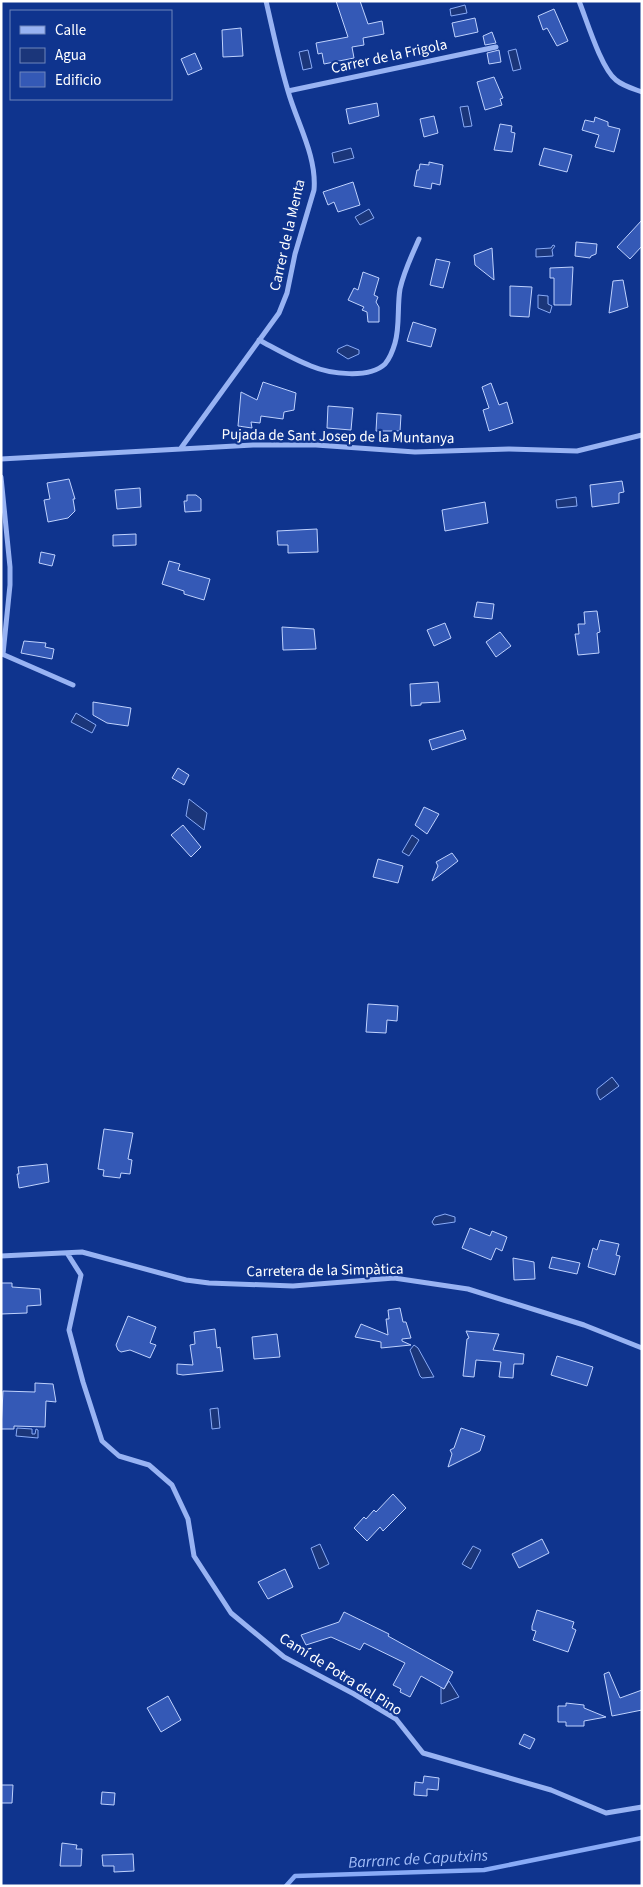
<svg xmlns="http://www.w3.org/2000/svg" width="643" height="1887" font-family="'Source Sans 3',sans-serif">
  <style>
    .water { fill: #1b367a; stroke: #89abf7 }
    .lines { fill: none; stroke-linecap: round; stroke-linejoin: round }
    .stream { stroke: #89abf7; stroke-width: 4.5 }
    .building { fill: #3459b6; stroke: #bfd2fe }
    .street { stroke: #98b3f3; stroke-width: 5 }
    .labels { text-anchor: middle; stroke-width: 4.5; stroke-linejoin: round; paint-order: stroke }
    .street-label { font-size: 15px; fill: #fff; stroke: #0f348e }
    .water-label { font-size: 16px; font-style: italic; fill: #a3befa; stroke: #0f348e }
  </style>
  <rect width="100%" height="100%" fill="#0f348e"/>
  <!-- water -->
  <path class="water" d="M465 5 467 13 451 16 450 9Z
    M516 49 521 69 513 71 508 51Z
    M308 50 312 68 303 70 299 52Z
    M468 106 472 126 464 127 460 107Z
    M351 148 354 158 334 163 332 153Z
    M369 209 374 218 360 225 355 217Z
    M553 245 555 246 552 250 553 256 536 257V249L551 248Z
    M538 295 548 296V304L552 306 550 313 538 308Z
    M347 345 359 350V354L348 359 337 352 338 349Z
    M576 497 577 506 557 508 556 500Z
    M76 713 96 725 92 733 71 722Z
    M189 799 207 813 204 830 186 816Z
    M412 835 419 840 409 856 402 852Z
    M612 1077 619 1086 600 1100 597 1094V1089Z
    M445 1214 455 1217V1222L434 1225 432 1222 435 1217Z
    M414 1345 418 1348 434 1377 422 1378 420 1376 410 1350Z
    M218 1408 220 1428 212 1429 210 1409Z
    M17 1428 32 1429V1434H35L36 1429 38 1430V1438L16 1436Z
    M320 1544 329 1564 319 1569 311 1548Z
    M473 1546 481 1550 471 1569 462 1564Z
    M449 1681 459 1697 441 1704V1687L444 1689Z"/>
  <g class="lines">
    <!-- stream -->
    <path class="stream" d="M286 1886 295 1876 484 1870 642 1838"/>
  </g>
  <!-- building -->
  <path class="building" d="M336 1H360L368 24 382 21 384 34 363 38 364 45 352 47 354 58 324 64 322 53 318 54 316 43 348 37Z
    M554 9 568 41 557 46 547 28 543 30 538 16Z
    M475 18 478 32 455 37 452 23Z
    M241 28 243 56 223 57 222 30Z
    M492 32 496 43 485 45 483 36Z
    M499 50 501 62 489 64 487 53Z
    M195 53 202 69 188 75 181 59Z
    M494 77 503 98 500 99 502 105 485 110 477 82Z
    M377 103 379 116 349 124 346 109Z
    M434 116 438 133 424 137 420 119Z
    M595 117 608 122V126L620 129 614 152 595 147 599 135 582 130 585 120 594 122Z
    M500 124 512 126 511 132 515 133 512 152 494 150Z
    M544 148 572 155 567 172 539 165Z
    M429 162 443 165 440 185 432 183 431 189 414 186 417 170H419L420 164 429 165Z
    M353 182 360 205 338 212 334 202 328 205 323 192Z
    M642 220V246L630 259 617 247Z
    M576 242 597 244 596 254 591 256 590 258 575 256Z
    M492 248 494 280 475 265 474 255Z
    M436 259 450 262 443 288 430 285Z
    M573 267 571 305H554V278H550V268Z
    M363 272 379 278 374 295 378 297 376 302 379 307V322H368L367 312 362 310 364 307 348 300 354 288 358 290Z
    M623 280 628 307 609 313 613 281Z
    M510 286 532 287 529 317 510 316Z
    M413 322 436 329 431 347 407 341Z
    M263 382 296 393 294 410 284 412 283 419 261 416 260 423 251 422 252 428 238 426 241 392 257 400Z
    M491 383 499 405 507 402 513 423 489 431 483 410 489 408 482 387Z
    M328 406 353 408 351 430 327 428Z
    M377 413 401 415 400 431H376Z
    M69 479 75 499H73L75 511 68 518 48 522 44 500 50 499 47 483Z
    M622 481 624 492 619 493V503L592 507 590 485Z
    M140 488 141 507 117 509 115 490Z
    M187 495H196L201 499V511L185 512 184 501H187Z
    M485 502 488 523 445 531 442 510Z
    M317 529 318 552 288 553V545H278L277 531Z
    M136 534V545L113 546V535Z
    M41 552 55 555 52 566 39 563Z
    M169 561 180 564 178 570 210 579 204 600 184 594V591L162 584Z
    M477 602 494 604 492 619 474 617Z
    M597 611 600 632 597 633 599 653 578 655 575 634H579L578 624H585L584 612Z
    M445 623 451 638 434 646 427 630Z
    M282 627 314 629 316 649 283 650Z
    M500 632 511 646 496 657 486 642Z
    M24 641 46 643 45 647 54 649 52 659 21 653Z
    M438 682 440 702 421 703V705L411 706 410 684Z
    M93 702 131 708 128 726 107 723 93 715Z
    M463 730 466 739 432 750 429 740Z
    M178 768 189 775 184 785 172 778Z
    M424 807 439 814 427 834 415 825Z
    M183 825 201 847 191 857 171 835Z
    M452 853 458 861 432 881 438 866 436 862Z
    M378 859 403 866 398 883 373 877Z
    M368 1004 398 1006 397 1021 387 1020 386 1033 366 1032Z
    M104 1129 133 1133 128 1159 132 1160 130 1174 121 1173 120 1178 103 1176 104 1170 98 1169Z
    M47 1164 49 1182 19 1188 17 1174H19L18 1167Z
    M470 1228 490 1236 492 1231 507 1237 502 1251 496 1248 491 1260 462 1248Z
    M600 1240 619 1244 616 1255 620 1256 615 1275 588 1267 593 1248 597 1250Z
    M552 1257 580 1263 577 1274 549 1268Z
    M513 1258 534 1262 535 1279 514 1280Z
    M1 1283H12V1287L40 1289 41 1305 27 1306V1313L1 1314Z
    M400 1308 403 1322H406L411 1338 402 1339V1341L411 1345 381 1348V1342L355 1337 361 1324 388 1335 386 1319H389L388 1310Z
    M128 1316 156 1327 150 1343 156 1345 150 1358 130 1350 121 1352 118 1350 116 1345Z
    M215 1329 217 1348 220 1347 223 1371 183 1375 177 1374V1364L193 1365 190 1345 195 1344 194 1332Z
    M466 1331 499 1334 493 1350 524 1354 523 1364H514L513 1378 499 1377 501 1362 476 1360 474 1377 463 1376 467 1339 469 1338Z
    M277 1334 280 1357 254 1359 252 1337Z
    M557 1356 593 1367 587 1386 551 1375Z
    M35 1383 53 1384 56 1402 46 1401 45 1427 14 1426V1429H1L3 1391 35 1392Z
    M461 1428 485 1436 480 1451 448 1467 452 1454 450 1450 454 1448Z
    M393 1494 406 1508 383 1531 380 1527 367 1541 354 1528 364 1517 366 1519 374 1510 376 1512Z
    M542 1539 549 1553 519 1568 512 1554Z
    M285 1569 293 1587 268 1599 258 1582Z
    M537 1610 574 1622 572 1628 576 1630 568 1652 533 1640 536 1631 532 1630V1626Z
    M344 1612 389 1634 388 1636 453 1672 444 1689 421 1676 410 1697 400 1692 401 1689 393 1685 405 1663 364 1643 360 1650 331 1637 306 1645 301 1635 339 1622Z
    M609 1672 620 1698 642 1690V1710L612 1716 604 1674Z
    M168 1696 181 1720 161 1732 147 1708Z
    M566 1703 584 1705V1708L606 1717 584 1721V1726H566V1722H558V1706H566Z
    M524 1734 535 1739 530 1749 519 1744Z
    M424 1776 439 1778 438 1790 427 1789V1796L414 1795 415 1782 423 1783Z
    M1 1785H13L12 1803H1Z
    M102 1792 115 1793 114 1805 101 1804Z
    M62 1843 77 1845 76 1849H82L81 1866H60Z
    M133 1854 134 1871 114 1872V1866H103L102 1855Z"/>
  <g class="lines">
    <!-- street -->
    <path class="street" d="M579 1C587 21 601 68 616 80 623 86 634 89 642 92
      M288 91 496 47
      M259 340C276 349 293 359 311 366 330 374 369 379 385 364 390 358 393 350 395 343 400 326 397 307 400 289 404 271 412 255 419 239
      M181 448 279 313 287 293 295 254 314 190C317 156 297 123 288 91 279 61 273 31 266 1
      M1 459 253 445H316L415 452 509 449 577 451 642 435
      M1 477 10 567V585L3 654
      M2 654 73 685
      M67 1253 81 1275 69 1330 83 1382 102 1441 119 1456 149 1465 172 1485 188 1519 194 1556 231 1613 284 1657 354 1694 396 1719 423 1753 551 1790 606 1813 642 1807
      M1 1256 82 1252 186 1280 209 1283 293 1286 394 1278 468 1289 584 1325 642 1348"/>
  </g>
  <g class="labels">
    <!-- street labels -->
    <g class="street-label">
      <text transform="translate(389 56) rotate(-12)" y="5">Carrer de la Frigola</text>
      <text transform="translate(287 235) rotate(-77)" y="5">Carrer de la Menta</text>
      <text transform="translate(338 436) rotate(1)" y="5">Pujada de Sant Josep de la Muntanya</text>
      <text transform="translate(325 1270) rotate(-1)" y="5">Carretera de la Simpàtica</text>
      <text transform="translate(341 1674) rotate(32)" y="5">Camí de Potra del Pino</text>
    </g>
    <!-- water labels -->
    <g class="water-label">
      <text transform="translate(418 1858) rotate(-3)" y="6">Barranc de Caputxins</text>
    </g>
  </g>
  <!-- border -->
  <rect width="643" height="1887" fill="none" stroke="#ffffff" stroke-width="5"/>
  <!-- legend -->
  <rect x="10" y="10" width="162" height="90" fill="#0f348e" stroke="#6f85bb"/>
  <rect x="20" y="26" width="25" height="8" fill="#98b3f3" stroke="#6f85bb"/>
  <text x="55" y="35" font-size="15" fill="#ffffff">Calle</text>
  <rect x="20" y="48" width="25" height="15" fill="#1b367a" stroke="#6f85bb"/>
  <text x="55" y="60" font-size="15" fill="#ffffff">Agua</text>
  <rect x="20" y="72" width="25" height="15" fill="#3459b6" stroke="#6f85bb"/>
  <text x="55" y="85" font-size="15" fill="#ffffff">Edificio</text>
</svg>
